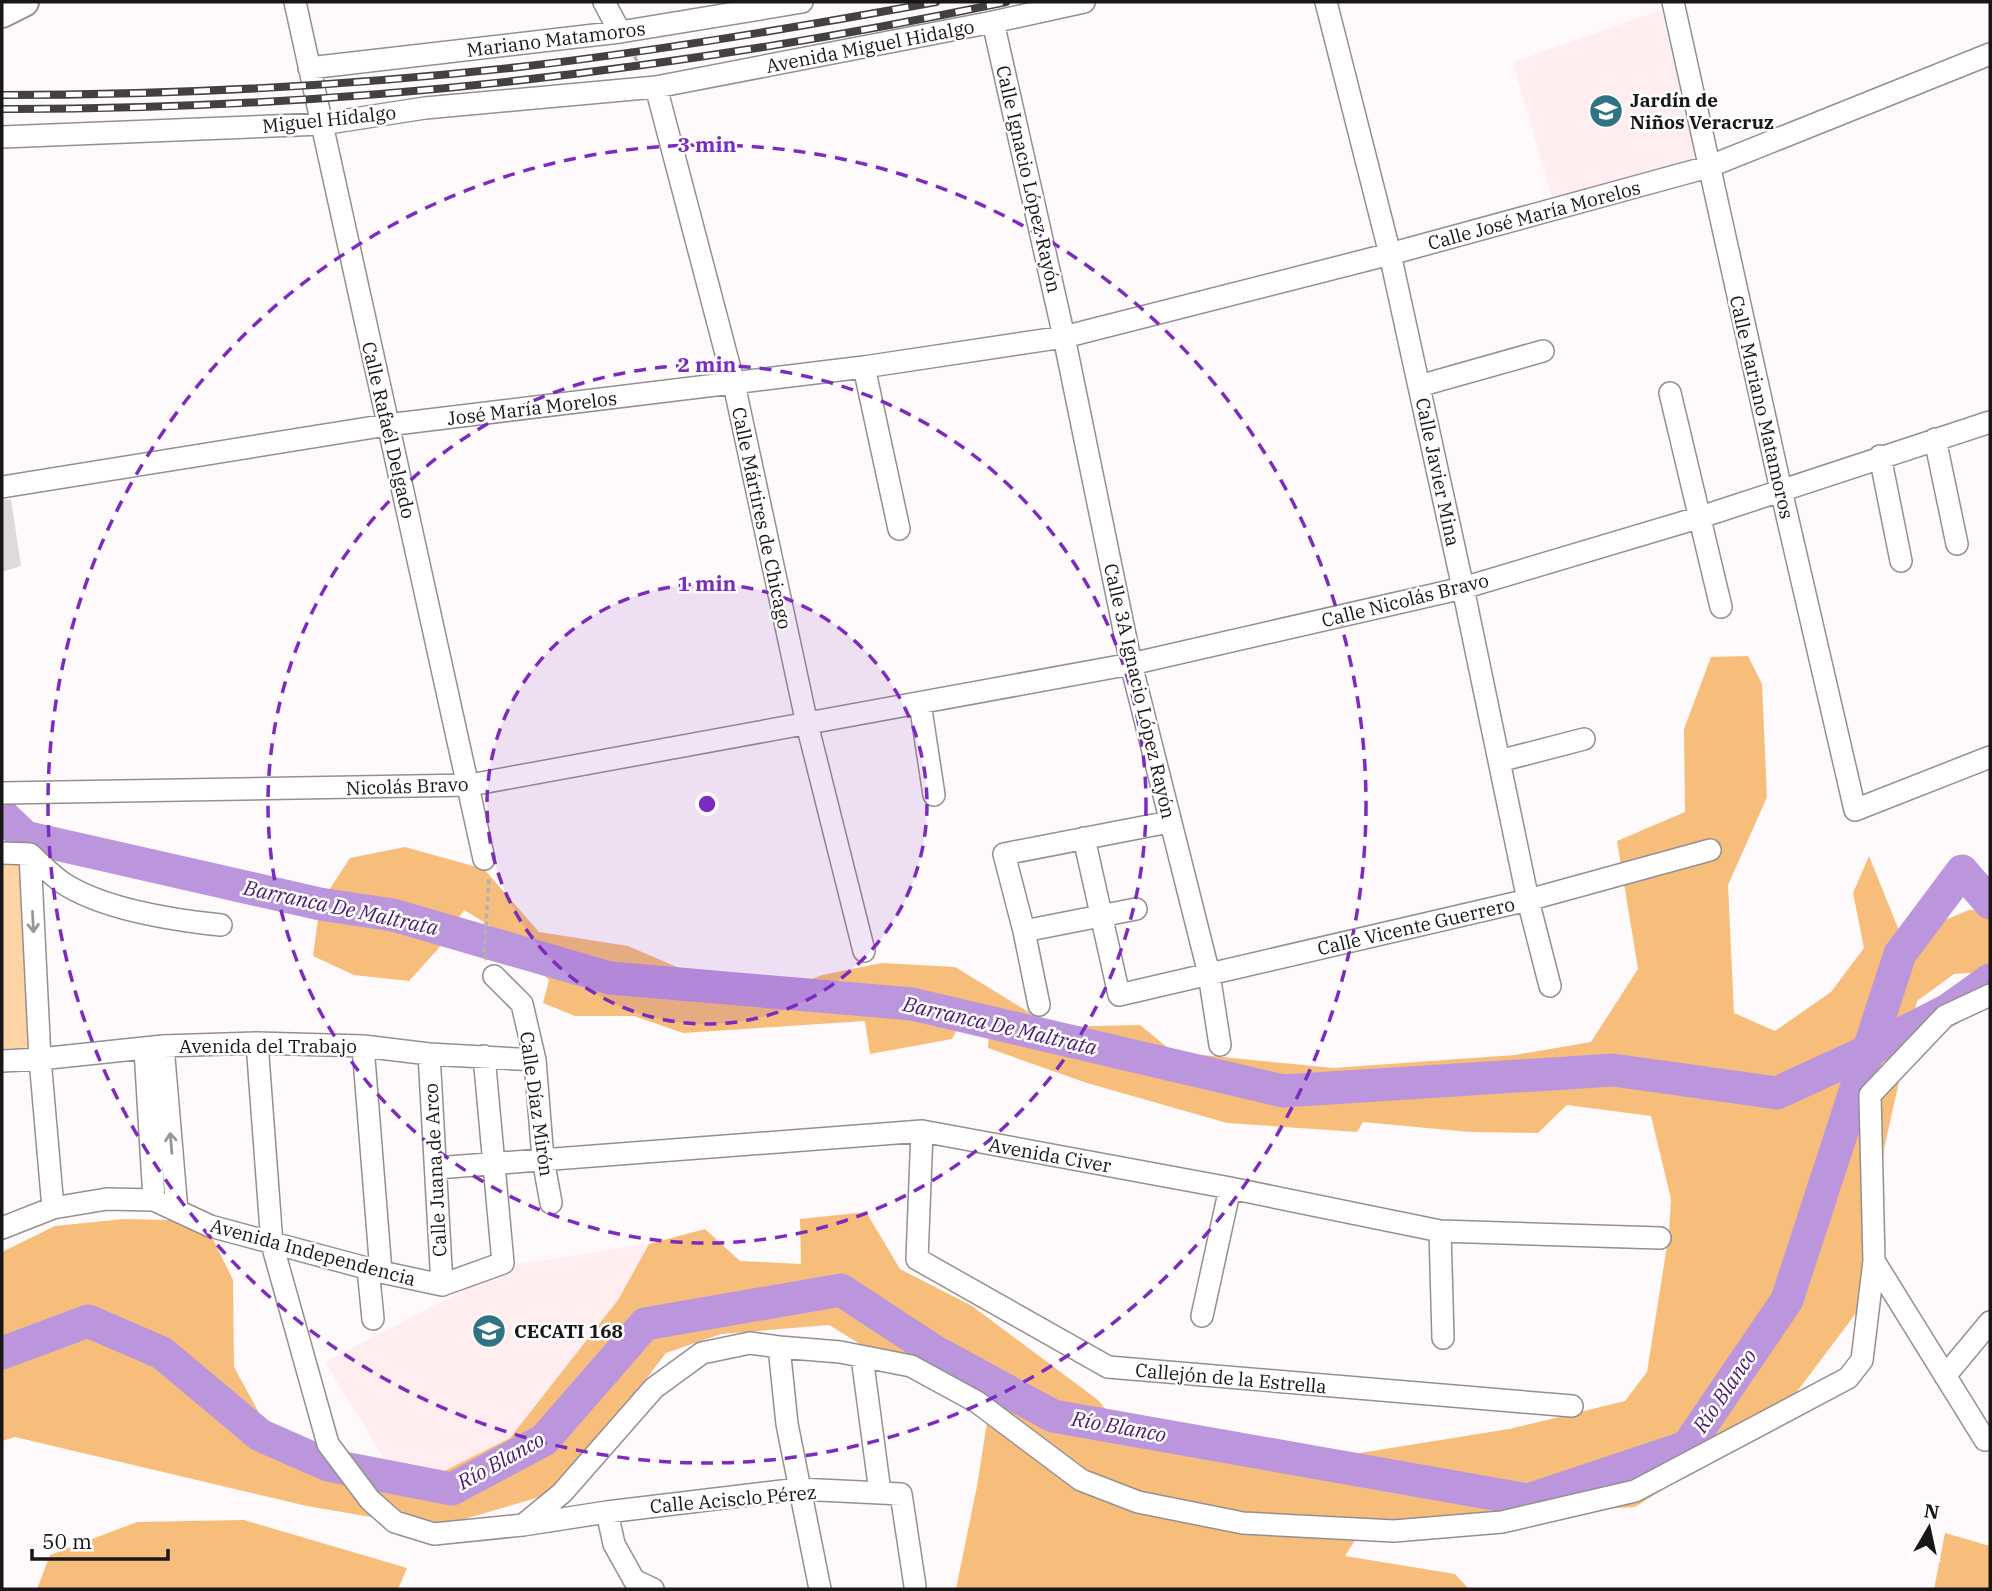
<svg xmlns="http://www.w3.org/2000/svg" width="1992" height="1591" font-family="'IBM Plex Serif',serif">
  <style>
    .built { fill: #ffedef }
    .green { fill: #fed4a4 }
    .forest { fill: #f6be7a }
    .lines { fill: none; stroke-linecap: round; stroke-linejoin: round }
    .river { stroke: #bb96dc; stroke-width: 33 }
    .building { fill: #dfd9dd }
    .minor-casing { stroke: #968f8f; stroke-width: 24 }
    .major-casing { stroke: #968f8f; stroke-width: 32 }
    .path { stroke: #b4b0b1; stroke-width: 3.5; stroke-dasharray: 5 3.5; stroke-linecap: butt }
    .minor { stroke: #fff; stroke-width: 21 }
    .major { stroke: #fff; stroke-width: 28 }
    .rail-casing { stroke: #434041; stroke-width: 8 }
    .rail { stroke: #fff; stroke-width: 5; stroke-dasharray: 16; stroke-linecap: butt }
    .oneway { stroke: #989697 }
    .ring { fill: none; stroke: #7b2cbf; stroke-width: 3.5; stroke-dasharray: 12 9 }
    .labels { text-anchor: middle; stroke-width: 5; stroke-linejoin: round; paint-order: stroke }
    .street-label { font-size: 19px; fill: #191617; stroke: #fff }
    .poi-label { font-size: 19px; font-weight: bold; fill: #191617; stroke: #fff; text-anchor: start }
    .water-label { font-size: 21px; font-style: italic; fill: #4d1b6d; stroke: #fff }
    .centre { fill: #7b2cbf; stroke: #fff; stroke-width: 3.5 }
    .ring-label { font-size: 21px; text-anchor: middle; font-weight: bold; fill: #7b2cbf; stroke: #fff; stroke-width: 5; stroke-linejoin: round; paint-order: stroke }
  </style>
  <rect width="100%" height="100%" fill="#fef9fa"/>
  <!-- built -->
  <path class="built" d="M1661 10 1698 159 1554 205 1513 62Z
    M649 1244 618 1300 510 1438 434 1476 394 1475 325 1362 513 1265Z"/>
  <!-- green -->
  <path class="green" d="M22 861 35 1047 2 1049V863Z"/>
  <!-- forest -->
  <path class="forest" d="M1748 656 1762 684 1767 797 1728 885 1734 1013 1775 1031 1831 992 1864 948 1853 893 1869 856 1902 938 1969 910 1990 909V972L1954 974 1917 1001 1884 1149 1872 1292 1777 1418 1635 1507 1472 1516 1359 1534 1345 1556 1455 1574 1469 1589H956L977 1486 987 1422 829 1325 721 1334 666 1353 560 1491 434 1528 307 1506 15 1437 2 1441V1252L55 1226 124 1219 169 1220 209 1231 233 1280 234 1367 264 1422 365 1474 434 1476 510 1438 618 1300 649 1244 705 1229 740 1261 801 1264 800 1219 866 1212 900 1269 972 1306 1098 1400 1136 1446 1260 1469 1509 1429 1625 1401 1647 1372 1669 1233 1671 1199 1651 1116 1567 1105 1538 1133 1470 1132 1363 1122 1357 1132 1227 1123 1087 1083 988 1048 989 1031 963 1018 952 1039 870 1054 865 1021 683 1033 634 1016H575L543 1003 549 980 507 936 464 910 438 949 409 981 354 975 313 956 320 904 350 858 405 847 484 869 539 932 628 946 756 1001 822 975 882 963 955 967 1053 1027 1140 1025 1173 1052 1333 1068 1515 1055 1591 1042 1638 969 1617 841 1685 812 1684 729 1711 657Z
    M244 1520 407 1568 398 1589H37L50 1555 137 1522Z
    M1945 1533 1990 1546V1589H1934Z"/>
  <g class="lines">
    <!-- river -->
    <path class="river" d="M2 815 25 837 320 904 393 915 610 978 912 1004 1283 1091 1613 1070 1777 1093 1868 1051 1948 1010 1990 980
      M2 1353 88 1321 162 1353 260 1435 328 1465 452 1489 544 1440 645 1324 841 1290 934 1351 1053 1416 1528 1500 1687 1447 1787 1300 1900 954 1962 871 1990 903"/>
  </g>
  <!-- building -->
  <path class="building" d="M11 499 21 566 2 572V500Z"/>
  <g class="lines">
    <!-- minor casing -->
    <g class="minor-casing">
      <path id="minor" d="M295 2 484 859
        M604 2 620 32
        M1326 2 1390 254 1463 588 1528 900 1550 986
        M1673 2 1781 490 1855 810 1990 757
        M993 22 1064 337 1131 664 1209 974 1220 1045
        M309 68 620 32 802 2
        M656 87 734 384 807 724 864 951
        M2 137 322 124 425 108 656 87 993 22 1084 2
        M864 367 899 529
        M1419 386 1543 351
        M1670 393 1721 607
        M1935 439 1957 544
        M1880 456 1901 561
        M2 487 387 425 864 367 1064 337 1390 254 1708 167 1990 54
        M920 703 934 795
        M1499 761 1584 739
        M2 793 470 785 1131 664 1463 588 1701 517 1990 422
        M1084 838 1119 995 1528 900 1710 850
        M2 853 30 854
        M30 854 40 1059 53 1208
        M30 854C40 863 51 875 63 883 104 910 173 920 221 925
        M1024 931 1136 909
        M494 976 522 1004 535 1060 543 1159 551 1203
        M1039 1005 1024 931 1004 854 1169 822
        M257 1043 272 1244 328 1444 370 1500 395 1522 434 1534 523 1525 562 1493 654 1388 702 1353 750 1343 779 1347 840 1352 911 1366 977 1402 1081 1480 1138 1502 1243 1523 1394 1531 1502 1522 1635 1491 1848 1378 1862 1360 1874 1261 1870 1095 1945 1016 1990 995
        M163 1046 177 1211
        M363 1046 381 1272
        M145 1049 154 1200
        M429 1054 442 1285
        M2 1061 40 1059 163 1046 257 1043 363 1046 429 1054 535 1060
        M922 1131 917 1259 1108 1367 1572 1406
        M436 1168 922 1131 1230 1188 1440 1231 1660 1238
        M2 1228 53 1208 107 1199 154 1200 210 1226 381 1272 442 1285 503 1263 484 1056
        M1440 1231 1443 1338
        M1874 1261 1985 1440
        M368 1268 373 1319
        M1202 1316 1230 1188
        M779 1347 787 1424 820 1589
        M862 1357 880 1492
        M1945 1376 1990 1322
        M607 1512 614 1544 634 1580
        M523 1525 607 1512 799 1489 901 1494 915 1586
        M634 1580 653 1589"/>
    </g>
    <!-- major casing -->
    <g class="major-casing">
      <path id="major" d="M2 13 24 2"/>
    </g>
    <!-- path -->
    <path class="path" d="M630 49 642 69
      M487 960 484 954 489 878"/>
    <!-- minor -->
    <use href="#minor" class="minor"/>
    <!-- major -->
    <use href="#major" class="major"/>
    <!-- rail casing -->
    <g class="rail-casing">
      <path id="rail" d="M2 95C174 95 347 86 519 67 658 51 798 27 936 2
        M2 109C339 110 676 71 1006 2"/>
    </g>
    <!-- rail -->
    <use href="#rail" class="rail"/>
  </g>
  <!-- one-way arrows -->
  <defs><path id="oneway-shaft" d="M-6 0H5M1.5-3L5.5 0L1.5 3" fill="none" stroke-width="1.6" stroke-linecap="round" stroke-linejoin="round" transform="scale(1.75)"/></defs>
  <g class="oneway">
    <use href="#oneway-shaft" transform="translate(33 922) rotate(87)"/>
    <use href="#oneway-shaft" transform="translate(171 1143) rotate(-95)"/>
  </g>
  <!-- distance rings -->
  <circle cx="707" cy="804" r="220" fill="#7b2cbf" fill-opacity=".12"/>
  <g class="ring">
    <circle cx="707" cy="804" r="220"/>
    <circle cx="707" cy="804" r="439"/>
    <circle cx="707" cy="804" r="659"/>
  </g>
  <!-- icons -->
  <defs>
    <g id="school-disc" transform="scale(1.75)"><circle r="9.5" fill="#307484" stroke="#fff"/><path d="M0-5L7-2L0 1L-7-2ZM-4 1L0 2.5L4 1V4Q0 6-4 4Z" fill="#fff"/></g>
  </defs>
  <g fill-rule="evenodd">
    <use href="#school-disc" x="1606" y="111"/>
    <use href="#school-disc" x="489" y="1331"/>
  </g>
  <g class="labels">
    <!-- street labels -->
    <g class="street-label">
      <text transform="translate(556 39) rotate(-7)" y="7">Mariano Matamoros</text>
      <text transform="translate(870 46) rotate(-11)" y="7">Avenida Miguel Hidalgo</text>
      <text transform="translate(329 119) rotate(-6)" y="7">Miguel Hidalgo</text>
      <text transform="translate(1029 179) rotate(77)" y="7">Calle Ignacio López Rayón</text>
      <text transform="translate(1534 215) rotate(-15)" y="7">Calle José María Morelos</text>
      <text transform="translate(1762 407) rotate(77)" y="7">Calle Mariano Matamoros</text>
      <text transform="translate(532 408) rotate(-7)" y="7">José María Morelos</text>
      <text transform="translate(389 430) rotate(77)" y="7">Calle Rafaél Delgado</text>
      <text transform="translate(1438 472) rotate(78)" y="7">Calle Javier Mina</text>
      <text transform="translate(762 518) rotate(78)" y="7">Calle Mártires de Chicago</text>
      <text transform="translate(1405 600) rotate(-14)" y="7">Calle Nicolás Bravo</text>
      <text transform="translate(1140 691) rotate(77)" y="7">Calle 3A Ignacio López Rayón</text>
      <text transform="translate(407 786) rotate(-2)" y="7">Nicolás Bravo</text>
      <text transform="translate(1416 926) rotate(-13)" y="7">Calle Vicente Guerrero</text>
      <text x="268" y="1053">Avenida del Trabajo</text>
      <text transform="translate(537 1104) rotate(82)" y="7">Calle Díaz Mirón</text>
      <text transform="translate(1050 1155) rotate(10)" y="7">Avenida Civer</text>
      <text transform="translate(435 1170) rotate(-93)" y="7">Calle Juana de Arco</text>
      <text transform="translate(313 1252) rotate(15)" y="7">Avenida Independencia</text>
      <text transform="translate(1231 1378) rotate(5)" y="7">Callejón de la Estrella</text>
      <text transform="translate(733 1499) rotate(-5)" y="7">Calle Acisclo Pérez</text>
    </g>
    <!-- poi labels -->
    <g class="poi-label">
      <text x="1630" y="107">Jardín de<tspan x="1630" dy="22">Niños Veracruz</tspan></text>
      <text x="514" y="1338">CECATI 168</text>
    </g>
    <!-- water labels -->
    <g class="water-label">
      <text transform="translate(341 908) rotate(12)" y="7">Barranca De Maltrata</text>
      <text transform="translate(1000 1026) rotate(13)" y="7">Barranca De Maltrata</text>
      <text transform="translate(1725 1391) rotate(-56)" y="7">Río Blanco</text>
      <text transform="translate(1119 1427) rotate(10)" y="7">Río Blanco</text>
      <text transform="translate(501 1461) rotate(-29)" y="7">Río Blanco</text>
    </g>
  </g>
  <circle cx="707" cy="804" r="10" class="centre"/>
  <g class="ring-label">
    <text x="707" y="152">3 min</text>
    <text x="707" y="372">2 min</text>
    <text x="707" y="591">1 min</text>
  </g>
  <!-- border -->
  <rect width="1992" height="1591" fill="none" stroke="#191617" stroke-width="7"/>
  <!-- north arrow -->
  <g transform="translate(1929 1528) rotate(9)" stroke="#ffffff" stroke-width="5" paint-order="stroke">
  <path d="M0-5L12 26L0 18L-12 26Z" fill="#191617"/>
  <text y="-10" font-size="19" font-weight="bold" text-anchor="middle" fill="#191617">N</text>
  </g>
  <!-- scale -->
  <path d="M32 1549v10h136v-10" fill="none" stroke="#191617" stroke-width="3.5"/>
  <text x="42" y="1549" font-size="21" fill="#191617" stroke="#ffffff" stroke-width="5" paint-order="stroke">50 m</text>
</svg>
